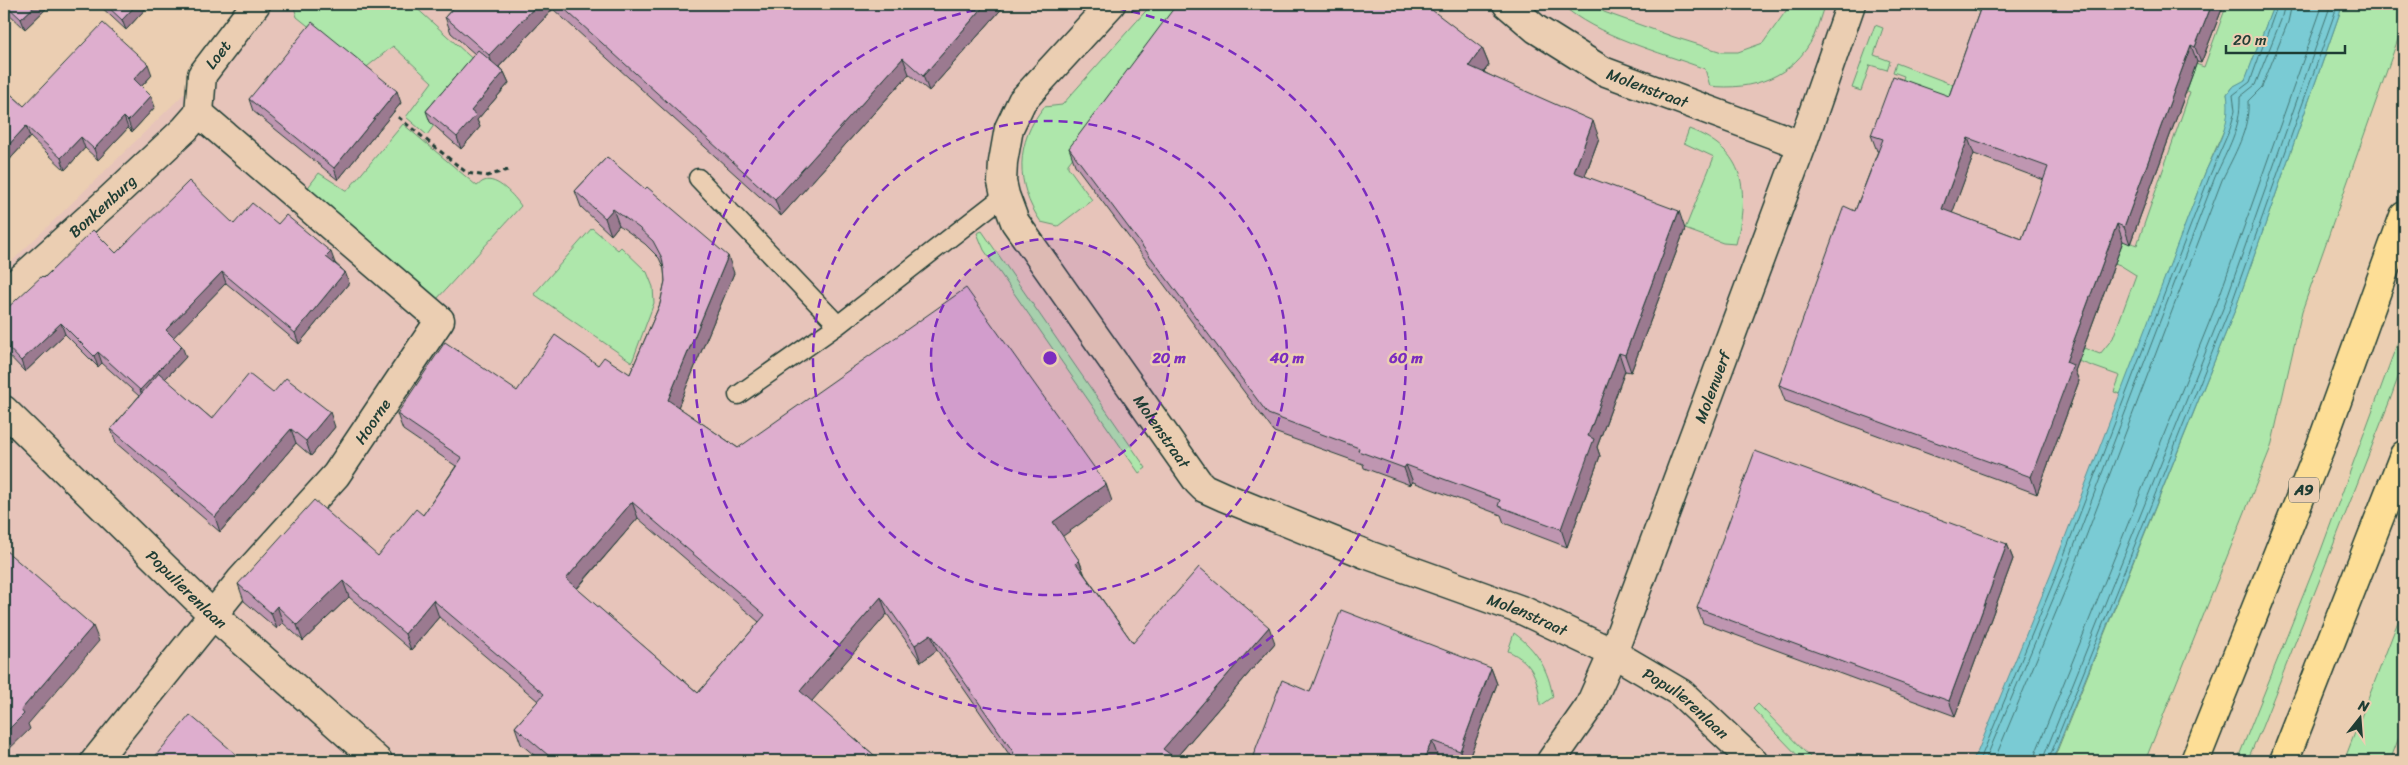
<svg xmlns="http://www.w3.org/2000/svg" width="2408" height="765" font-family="Sriracha,sans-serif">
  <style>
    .built { fill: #e7c4ba }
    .green { fill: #aee7ab; stroke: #669270 }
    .water { fill: #7acbd4; stroke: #569294 }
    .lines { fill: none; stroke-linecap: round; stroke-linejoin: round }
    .shore { stroke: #437674; stroke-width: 1 }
    .lane-casing { stroke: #1f3d34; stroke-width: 21 }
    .street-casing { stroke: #1f3d34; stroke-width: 31 }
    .highway-casing { stroke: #1f3d34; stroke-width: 31 }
    .path { stroke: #1f3d34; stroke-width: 3; stroke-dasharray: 5 4; stroke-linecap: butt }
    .lane { stroke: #ebceb2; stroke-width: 18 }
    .street { stroke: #ebceb2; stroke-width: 28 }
    .highway { stroke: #fdde96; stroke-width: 28 }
    .wall { fill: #bf96b1; stroke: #1f3d34; fill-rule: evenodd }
    .shaded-wall { fill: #9b7a90; stroke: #1f3d34 }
    .building { fill: #deaece; stroke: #1f3d34; fill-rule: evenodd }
    .ring { fill: none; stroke: #7b2cbf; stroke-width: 2.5; stroke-dasharray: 9 6 }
    .labels { text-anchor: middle; stroke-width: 5; stroke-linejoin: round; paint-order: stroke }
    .shield { fill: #ebceb2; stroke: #5c685a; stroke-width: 1 }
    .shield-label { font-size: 15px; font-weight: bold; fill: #1f3d34 }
    .street-label { font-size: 16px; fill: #1f3d34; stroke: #ebceb2 }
    .centre { fill: #7b2cbf; stroke: #ebceb2; stroke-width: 2.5 }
    .ring-label { font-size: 15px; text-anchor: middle; font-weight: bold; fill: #7b2cbf; stroke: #ebceb2; stroke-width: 5; stroke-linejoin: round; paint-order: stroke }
  </style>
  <rect width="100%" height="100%" fill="#ebceb2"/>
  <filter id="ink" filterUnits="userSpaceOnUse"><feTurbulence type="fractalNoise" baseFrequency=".02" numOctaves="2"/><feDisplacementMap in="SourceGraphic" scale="10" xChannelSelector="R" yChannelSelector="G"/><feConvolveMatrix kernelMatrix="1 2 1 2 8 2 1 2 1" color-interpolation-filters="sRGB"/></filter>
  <g filter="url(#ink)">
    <!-- built -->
    <path class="built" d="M250 4H2384L2118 761H4V269L185 93Z"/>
    <!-- green -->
    <path class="green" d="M293 4H412L478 64 427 135 406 117 432 82 393 46 363 70 297 17Z
      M1152 4H1190L1068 164V167L1092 200 1058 226 1041 222C1015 185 1015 142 1044 107L1062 105Z
      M1561 4H1592L1604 12 1674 37 1722 52H1738L1763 43 1791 4H1825C1821 14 1818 26 1814 36 1794 77 1752 91 1710 86L1705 69C1660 52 1596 36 1561 4Z
      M1959 4H2033L2204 67 2227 4H2274L2245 81 2232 87 2227 94 2230 110 2225 128 2205 173 2121 394 2114 392 2120 376 2030 344 2035 330 2100 354 2113 338 2136 275 2120 265 2047 238 2054 215 2137 245 2190 92Z
      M2343 4H2404V22L2302 311 2271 447 2145 761H2053L2235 310Z
      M1875 25 1883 28 1874 55 1890 61 1887 70 1870 65 1861 91 1852 88Z
      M1896 63 1962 88 1954 112 1899 91 1904 76 1893 72Z
      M403 124 477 186C480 184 481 182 484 181 497 176 515 197 521 206L437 299 306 190 319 173 347 191Z
      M1689 129C1747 151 1749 190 1736 244L1723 243 1685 229 1714 157 1684 143Z
      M592 228 618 250 621 247 647 272 653 287 654 303 632 362 534 294Z
      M982 231 1146 468 1139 473 984 250 977 233Z
      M2404 325V361L2390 400 2262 727 2247 761H2237L2320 553Z
      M2404 606V724L2390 761H2344Z
      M1514 633C1537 650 1548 669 1553 697L1540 706C1539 680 1533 662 1508 651Z
      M1758 704 1814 761H1803L1753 709Z"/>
    <!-- water -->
    <path class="water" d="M2274 4H2343L2235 310 2052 761H1969L1977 753 2051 574 2205 173C2217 146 2232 124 2227 94L2232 87 2245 80Z"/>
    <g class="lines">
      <!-- shore -->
      <path class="shore" d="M1976 761 1982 755 2056 576 2210 175 2230 129 2235 111 2233 95 2250 82 2278 4
        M1985 761 2062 578 2215 177C2228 148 2241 129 2240 97L2255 85 2281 20 2285 4
        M1994 761 2069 581 2222 180C2234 155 2250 129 2248 101L2262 87 2288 22 2292 4
        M2034 761 2036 752 2217 303 2323 4
        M2042 761 2224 306 2331 4
        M2048 761 2230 308 2338 4"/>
      <!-- lane casing -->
      <g class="lane-casing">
        <path id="lane" d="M698 178 838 325
          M738 395 838 325 1005 195"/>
      </g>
      <!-- street casing -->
      <g class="street-casing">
        <g id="street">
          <path id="s1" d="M1111 4 1022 101 1009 128 1003 162 1002 182 1005 195 1015 222 1198 482 1204 488 1224 497 1368 555 1524 611 1613 653 1681 693 1753 761"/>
          <path id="s2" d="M1507 4 1536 29 1603 71 1802 145"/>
          <path id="s3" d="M199 113 202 75 256 4"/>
          <path id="s4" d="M4 294 109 200 185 129 199 113"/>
          <path id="s5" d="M4 410 213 615 378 761"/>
          <path id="s6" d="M95 761 240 581 336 475 440 320 199 113"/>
          <path id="s7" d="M1551 761 1589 707 1613 653 1802 145 1851 4"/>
        </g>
      </g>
      <!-- highway casing -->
      <g class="highway-casing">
        <path id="highway" d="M2195 761 2320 448 2404 216
          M2284 761 2404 455"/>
      </g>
      <!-- path -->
      <path class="path" d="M398 117 467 173 487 176 511 169"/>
      <!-- lane -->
      <use href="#lane" class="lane"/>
      <!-- street -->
      <use href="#street" class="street"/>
      <!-- highway -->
      <use href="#highway" class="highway"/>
    </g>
    <!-- wall -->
    <path class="wall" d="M4 4H51L25 29 4 9Z
      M98 4H150L126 30Z
      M448 4H1006L929 91 909 74 781 216 553 9 499 67 504 72 509 83 477 120 480 127 461 149 430 122 426 111 475 54 451 33 445 17 453 8Z
      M1982 4H2224L2201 63 2197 62 2130 244 2123 241 2075 371 2079 381 2037 494 1785 401 1779 385 1855 211 1878 151H1877L1871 135 1949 96ZM1974 154 2044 180 2022 239 1952 213Z
      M1482 48 1489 65 1484 72 1599 138 1585 176 1685 229 1631 372 1625 371 1597 447 1600 456 1567 547 1504 523 1501 515 1413 482 1410 485 1364 468 1363 464 1274 432 1075 165 1069 148Z
      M152 75 141 87 155 107 132 132 128 128 98 160 85 148 65 170 30 137 4 166V88L24 106Z
      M249 99 401 103 338 180 253 111Z
      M607 157 734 273 678 407 738 448 1112 501 1062 536 1079 560 1085 575 1133 643H1275L1175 759 1011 757 937 650 921 662 887 614 811 701 881 761H541L521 744 515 727 538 701 439 617 411 650 349 597 303 641 283 623 277 629 244 601 238 584 378 556 423 515 456 466 403 430 397 414 517 391 598 365 630 374 660 304 665 281 664 269 659 258 645 244 619 225 611 235 581 207 575 191ZM638 518 759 622 698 693 577 589Z
      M234 224H278L335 263 345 272 349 283 299 344 226 283 173 337 186 357 165 379 212 419 273 393 335 427 311 456 296 443 220 532 116 443 111 429 139 396 102 363 98 367 65 334 25 372 4 350V311L44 278 116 253Z
      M2007 544 2013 559 1955 716 1703 623 1697 608Z
      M1491 668 1497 684 1468 761H1449L1438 757 1436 761H1251L1310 692Z"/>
    <!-- shaded-wall -->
    <path class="shaded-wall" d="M37 4H51L25 29 21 19Z
      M137 4H150L126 30 122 20Z
      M538 4H551L553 9 495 71 489 55Z
      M986 4H1006L929 91 923 76Z
      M2212 4H2224L2201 63 2195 47Z
      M2191 45 2197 62 2130 244 2124 227Z
      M1482 48 1489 65 1475 83 1469 66Z
      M903 58 909 74 781 216 775 200Z
      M148 64 152 75 138 90 134 79Z
      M504 72 509 83 477 120 480 127 461 149 457 137 471 111Z
      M397 91 401 103 338 180 334 168Z
      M151 96 155 107 132 132 128 121Z
      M124 117 128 128 98 160 94 149Z
      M1593 121 1599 138 1580 189 1574 172Z
      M26 126 30 137 4 166V150Z
      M81 137 85 148 65 170 61 158Z
      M1968 138 1974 154 1948 225 1942 209Z
      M613 209 619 225 611 235 605 218Z
      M1679 211 1685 229 1631 372 1625 355Z
      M2117 224 2123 241 2075 371 2079 381 2037 494 2031 477 2066 362Z
      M331 252 335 263 330 268 326 257Z
      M728 256 734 273 674 417 668 400Z
      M222 272 226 283 170 341 166 330Z
      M345 272 349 283 299 344 295 333Z
      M61 323 65 334 25 372 21 361Z
      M182 346 186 357 144 401 140 390Z
      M98 352 102 363 98 367 94 356Z
      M1619 353 1625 371 1597 447 1600 456 1567 547 1561 529 1588 436Z
      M330 412 335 427 311 456 306 441Z
      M291 429 296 443 220 532 215 517Z
      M1406 465 1413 482 1410 485 1404 468Z
      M1106 484 1112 501 1059 539 1053 522Z
      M632 502 638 518 571 595 566 579Z
      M2007 544 2013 559 1955 716 1949 701Z
      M1079 560 1085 577 1076 563Z
      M343 581 349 597 303 641 297 625Z
      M881 597 887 614 806 708 800 691Z
      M433 600 439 617 411 650 405 634Z
      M277 606 283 623 277 629 271 613Z
      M93 626 99 641 28 724 30 729 4 754V734L21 710Z
      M1269 627 1275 643 1173 761 1163 749Z
      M931 634 937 650 921 662 915 645Z
      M1491 668 1497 684 1468 761H1464L1460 751Z
      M1432 741 1438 757 1436 761H1423Z"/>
    <!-- building -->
    <path class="building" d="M5 4H37L21 19Z
      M105 4H137L122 20Z
      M457 4H538L489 55 445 17Z
      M559 4H986L923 76 903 58 775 200Z
      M1177 4H1424L1482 48 1469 66 1593 121 1574 172 1679 211 1625 355 1619 353 1588 436 1594 439 1561 529 1498 506 1500 500 1406 465 1404 468 1358 451 1359 448 1268 414 1069 148Z
      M1982 4H2212L2195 47 2191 45 2124 227 2117 224 2066 362 2073 365 2031 477 1779 385 1844 206 1855 211 1883 139 1871 135 1893 76 1949 96ZM1968 138 2048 167 2022 239 1942 209Z
      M312 22 397 91 334 168 249 99Z
      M103 23 148 64 134 79 151 96 128 121 124 117 94 149 81 137 61 158 26 126 4 150V88L24 106Z
      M478 50 504 72 471 111 476 115 457 137 426 111Z
      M607 157 645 189 647 187 728 256 668 400 738 448 966 288 1106 484 1053 522 1079 560 1076 563 1133 643 1199 567 1269 627 1163 749 1179 761H1007L1014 753 931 634 915 645 881 597 800 691 881 761H555L515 727 544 694 433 600 405 634 343 581 297 625 277 606 271 613 238 584 314 500 378 556 416 509 423 515 462 458 397 414 445 342 517 391 555 335 598 365 604 357 630 374 660 304 665 281 664 269 662 258 653 241 639 228 613 209 605 218 575 191ZM632 502 765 615 698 693 566 579Z
      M189 181 234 224 252 203 278 224 286 215 331 252 326 257 345 272 295 333 222 272 166 330 182 346 140 390 98 352 94 356 61 323 21 361 4 343V311L42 276 44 278 93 230 116 253Z
      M159 373 212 419 249 374 273 393 286 378 330 412 306 441 291 429 215 517 111 429Z
      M1755 451 2007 544 1949 701 1697 608Z
      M4 549 93 626 21 710 24 714 4 734Z
      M1341 610 1491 668 1460 751 1432 741 1423 761H1251L1282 680 1310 692Z
      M190 715 244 761H151Z"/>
  </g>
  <!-- distance rings -->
  <circle cx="1050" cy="358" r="119" fill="#7b2cbf" fill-opacity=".12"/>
  <g class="ring">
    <circle cx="1050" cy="358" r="119"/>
    <circle cx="1050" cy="358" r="237"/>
    <path d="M1087 4A356 356 0 1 1 1013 4"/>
  </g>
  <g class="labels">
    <!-- shield labels -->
    <rect class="shield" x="2289" y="477.5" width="30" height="25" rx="4"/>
    <g class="shield-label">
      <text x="2304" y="495">A9</text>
    </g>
    <!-- street labels -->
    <g class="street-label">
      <text dy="6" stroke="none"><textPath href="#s3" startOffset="64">Loet</textPath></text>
      <text dy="6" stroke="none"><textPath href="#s2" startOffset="165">Molenstraat</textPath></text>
      <text dy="6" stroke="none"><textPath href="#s4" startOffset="132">Bonkenburg</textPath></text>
      <text dy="6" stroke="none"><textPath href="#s7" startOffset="409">Molenwerf</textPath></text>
      <text dy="6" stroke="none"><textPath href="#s6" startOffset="439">Hoorne</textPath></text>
      <text dy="6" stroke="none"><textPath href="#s1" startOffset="514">Molenstraat</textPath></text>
      <text dy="6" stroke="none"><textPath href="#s5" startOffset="256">Populierenlaan</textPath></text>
      <text dy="6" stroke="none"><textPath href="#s1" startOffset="932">Molenstraat</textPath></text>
      <text dy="6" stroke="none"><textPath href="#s1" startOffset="1115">Populierenlaan</textPath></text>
    </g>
  </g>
  <circle cx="1050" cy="358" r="8" class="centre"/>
  <g class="ring-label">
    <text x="1169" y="363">20 m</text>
    <text x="1287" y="363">40 m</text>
    <text x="1406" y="363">60 m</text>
  </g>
  <!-- margin -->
  <rect width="2408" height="765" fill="none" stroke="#ebceb2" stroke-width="20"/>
  <rect x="10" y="10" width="2388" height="745" fill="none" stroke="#1f3d34" stroke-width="2" filter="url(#ink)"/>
  <!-- north arrow -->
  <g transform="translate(2360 718) rotate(17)" stroke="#ebceb2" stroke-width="4" paint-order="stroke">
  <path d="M0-4L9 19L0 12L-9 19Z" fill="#1f3d34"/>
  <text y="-8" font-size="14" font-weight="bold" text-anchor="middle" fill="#1f3d34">N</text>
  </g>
  <!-- scale -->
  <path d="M2226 45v8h119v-8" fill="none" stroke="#1f3d34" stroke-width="2.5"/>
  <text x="2233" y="45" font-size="15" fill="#1f3d34" stroke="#ebceb2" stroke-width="4" paint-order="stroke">20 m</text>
</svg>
